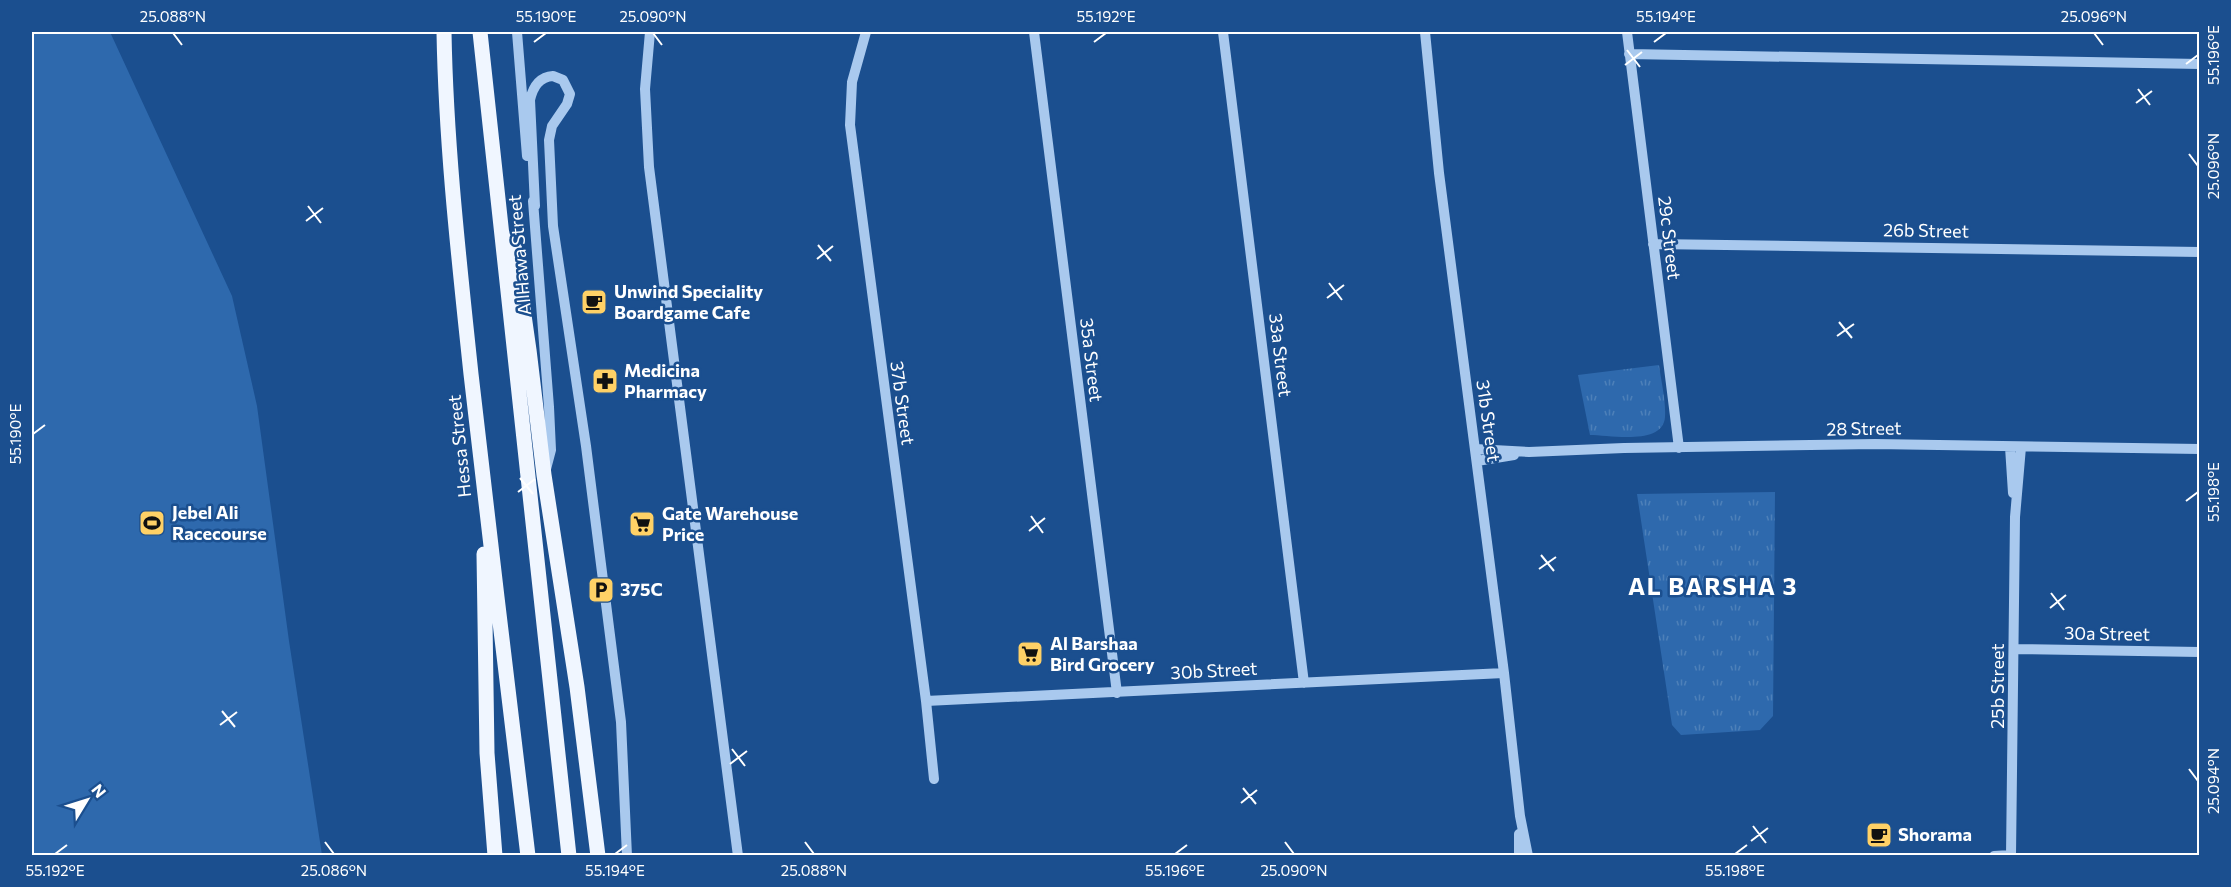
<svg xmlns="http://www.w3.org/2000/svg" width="2231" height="887" font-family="Commissioner,sans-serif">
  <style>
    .grass { fill: url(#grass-tufts) }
    .pitch { fill: #2e69ad }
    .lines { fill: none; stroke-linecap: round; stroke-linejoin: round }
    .minor { stroke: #a9c9ee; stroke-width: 10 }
    .major { stroke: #f0f6ff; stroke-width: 15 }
    .ticks { fill: none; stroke: #fff; stroke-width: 2 }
    .labels { text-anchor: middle; stroke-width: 5; stroke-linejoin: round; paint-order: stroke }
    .street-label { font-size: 18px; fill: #fff; stroke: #1b4f8f }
    .poi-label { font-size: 18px; font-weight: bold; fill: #fff; stroke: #1b4f8f; text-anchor: start }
    .district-label { font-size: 24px; font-weight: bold; letter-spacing: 1.5px; fill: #fff; stroke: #1b4f8f }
    .neatline { fill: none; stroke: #fff; stroke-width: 2 }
    .ticks-label { font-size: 15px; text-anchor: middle; fill: #fff }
  </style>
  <defs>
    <pattern id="grass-tufts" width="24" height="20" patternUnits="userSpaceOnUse" patternTransform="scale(1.5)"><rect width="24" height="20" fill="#2e69ad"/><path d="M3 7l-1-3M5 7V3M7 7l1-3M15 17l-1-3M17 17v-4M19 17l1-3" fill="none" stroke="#4d80b9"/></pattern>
  </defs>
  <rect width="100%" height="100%" fill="#1b4f8f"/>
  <!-- grass -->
  <path class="grass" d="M1659 365C1661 381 1666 400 1665 417 1663 446 1610 435 1590 435L1578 375Z
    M1775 492 1773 716 1760 730 1681 735 1672 725 1637 494Z"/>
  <!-- pitch -->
  <path class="pitch" d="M32 32H110L232 296 257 406 289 641 322 855H32Z"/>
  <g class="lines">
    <!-- minor -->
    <path class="minor" d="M517 32 527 156
      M650 32 645 89 649 167 738 856
      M866 32 852 82 850 125 926 701 934 779
      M1034 32 1117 693
      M1223 32 1304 683
      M1425 32 1439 173 1504 673 1520 816 1528 856
      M1627 32 1679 448
      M1629 54 2200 64
      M533 201 549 407 551 450 546 469
      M535 206 530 100C533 87 539 77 553 76L563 80 570 94 567 104 552 126 549 140 553 226 586 446 621 722 627 856
      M1653 244 2200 252
      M2010 447 2013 493
      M1475 449 1529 452 1624 448 1875 444 2200 449
      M1477 461 1514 455
      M2014 649 2200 652
      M926 701 1504 673
      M1519 856V834
      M1994 856 2011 855
      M2011 856 2015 517 2021 447"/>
    <!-- major -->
    <path class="major" d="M444 32C446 146 459 260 471 374 489 535 509 695 528 856
      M480 32 569 856
      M513 238 529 350 544 475 577 687 598 856
      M484 554 487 753 495 856"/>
  </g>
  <!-- ticks -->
  <path class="ticks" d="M173 33 182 45M653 33 662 45M2094 33 2103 45M534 42 546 33M1094 42 1106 33M1654 42 1666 33M1627 50 1640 67M2186 64 2198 55M1625 65 1642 52M2138 89 2150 105M2136 103 2152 91M2189 154 2198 166M308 206 321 223M306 221 323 208M818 245 831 261M817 259 833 246M1329 283 1342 300M1327 298 1344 285M1839 322 1852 338M1837 336 1854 324M33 434 45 425M520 478 533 494M518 492 535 479M2186 501 2198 492M1031 516 1043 533M1029 531 1045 518M1541 555 1554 571M1539 569 1556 557M2051 593 2064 610M2050 608 2066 595M222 711 235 727M220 725 237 712M732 749 745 766M730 764 747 751M2189 769 2198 781M1243 788 1256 804M1241 803 1257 790M1753 826 1766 843M1751 841 1768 828M325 842 334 854M805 842 814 854M1285 842 1294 854M55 854 67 845M615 854 627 845M1175 854 1187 845M1735 854 1747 845"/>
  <!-- icons -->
  <defs>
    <g id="cafe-square" transform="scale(1.35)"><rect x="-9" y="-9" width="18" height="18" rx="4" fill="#ffd166" stroke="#1b4f8f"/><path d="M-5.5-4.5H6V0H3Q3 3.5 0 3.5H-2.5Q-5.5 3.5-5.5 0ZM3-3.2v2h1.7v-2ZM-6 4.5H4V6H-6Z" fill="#111"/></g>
    <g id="pharmacy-square" transform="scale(1.35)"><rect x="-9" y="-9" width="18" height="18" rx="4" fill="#ffd166" stroke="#1b4f8f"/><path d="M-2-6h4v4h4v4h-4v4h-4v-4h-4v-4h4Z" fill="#111"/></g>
    <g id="stadium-square" transform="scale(1.35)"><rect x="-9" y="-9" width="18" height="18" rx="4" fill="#ffd166" stroke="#1b4f8f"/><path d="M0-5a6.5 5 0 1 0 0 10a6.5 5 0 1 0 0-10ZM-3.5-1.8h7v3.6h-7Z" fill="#111"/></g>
    <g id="supermarket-square" transform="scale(1.35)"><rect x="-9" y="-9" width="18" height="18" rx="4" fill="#ffd166" stroke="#1b4f8f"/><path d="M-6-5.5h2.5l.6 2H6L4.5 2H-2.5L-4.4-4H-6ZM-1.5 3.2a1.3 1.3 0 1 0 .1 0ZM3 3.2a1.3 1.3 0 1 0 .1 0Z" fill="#111"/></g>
    <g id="parking-square" transform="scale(1.35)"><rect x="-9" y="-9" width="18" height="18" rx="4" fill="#ffd166" stroke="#1b4f8f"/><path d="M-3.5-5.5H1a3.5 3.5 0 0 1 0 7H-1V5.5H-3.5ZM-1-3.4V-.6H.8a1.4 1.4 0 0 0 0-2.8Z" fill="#111"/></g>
  </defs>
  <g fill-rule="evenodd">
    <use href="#cafe-square" x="594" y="302"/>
    <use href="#pharmacy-square" x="605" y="381"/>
    <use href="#stadium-square" x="152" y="523"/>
    <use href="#supermarket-square" x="642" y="524"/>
    <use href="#parking-square" x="601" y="590"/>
    <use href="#supermarket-square" x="1030" y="654"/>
    <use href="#cafe-square" x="1879" y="835"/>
  </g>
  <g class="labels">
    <!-- street labels -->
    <g class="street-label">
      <text transform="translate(1926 231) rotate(1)" y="6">26b Street</text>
      <text transform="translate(1669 238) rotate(83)" y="6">29c Street</text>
      <text transform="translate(520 255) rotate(-95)" y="6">Al Hawa Street</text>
      <text transform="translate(1280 355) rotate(83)" y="6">33a Street</text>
      <text transform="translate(1091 360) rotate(83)" y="6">35a Street</text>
      <text transform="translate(902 403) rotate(82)" y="6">37b Street</text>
      <text transform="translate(1488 421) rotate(82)" y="6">31b Street</text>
      <text transform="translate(1864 429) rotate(-1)" y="6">28 Street</text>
      <text transform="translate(460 446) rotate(-96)" y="6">Hessa Street</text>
      <text transform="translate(2107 634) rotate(1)" y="6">30a Street</text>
      <text transform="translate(1214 671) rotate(-3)" y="6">30b Street</text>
      <text transform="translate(1998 686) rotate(-90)" y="6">25b Street</text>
    </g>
    <!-- poi labels -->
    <g class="poi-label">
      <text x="614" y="298">Unwind Speciality<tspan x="614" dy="21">Boardgame Cafe</tspan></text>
      <text x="624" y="377">Medicina<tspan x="624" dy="21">Pharmacy</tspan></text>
      <text x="172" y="519">Jebel Ali<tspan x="172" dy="21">Racecourse</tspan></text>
      <text x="662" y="520">Gate Warehouse<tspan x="662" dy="21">Price</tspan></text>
      <text x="620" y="596">375C</text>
      <text x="1050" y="650">Al Barshaa<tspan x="1050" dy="21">Bird Grocery</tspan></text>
      <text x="1898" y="841">Shorama</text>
    </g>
    <!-- district labels -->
    <g class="district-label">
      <text x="1713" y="595">AL BARSHA 3</text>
    </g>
  </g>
  <!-- border -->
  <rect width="2231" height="887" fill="none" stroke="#1b4f8f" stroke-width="66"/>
  <!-- north arrow -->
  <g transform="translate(87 800) rotate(52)" stroke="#1b4f8f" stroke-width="4.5" paint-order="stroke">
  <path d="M0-4.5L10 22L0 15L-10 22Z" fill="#ffffff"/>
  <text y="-9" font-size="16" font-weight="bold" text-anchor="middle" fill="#ffffff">N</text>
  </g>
  <rect x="33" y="33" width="2165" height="821" class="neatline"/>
  <g class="ticks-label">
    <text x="173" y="22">25.088°N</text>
    <text x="546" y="22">55.190°E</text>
    <text x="653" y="22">25.090°N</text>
    <text x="1106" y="22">55.192°E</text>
    <text x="1666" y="22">55.194°E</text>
    <text x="2094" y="22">25.096°N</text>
    <text transform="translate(2214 55) rotate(-90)" y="5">55.196°E</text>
    <text transform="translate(2214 166) rotate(-90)" y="5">25.096°N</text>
    <text transform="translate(16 434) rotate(-90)" y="5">55.190°E</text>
    <text transform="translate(2214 492) rotate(-90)" y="5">55.198°E</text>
    <text transform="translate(2214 781) rotate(-90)" y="5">25.094°N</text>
    <text x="55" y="876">55.192°E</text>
    <text x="334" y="876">25.086°N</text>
    <text x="615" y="876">55.194°E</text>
    <text x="814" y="876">25.088°N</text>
    <text x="1175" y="876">55.196°E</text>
    <text x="1294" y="876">25.090°N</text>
    <text x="1735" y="876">55.198°E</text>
  </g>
</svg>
